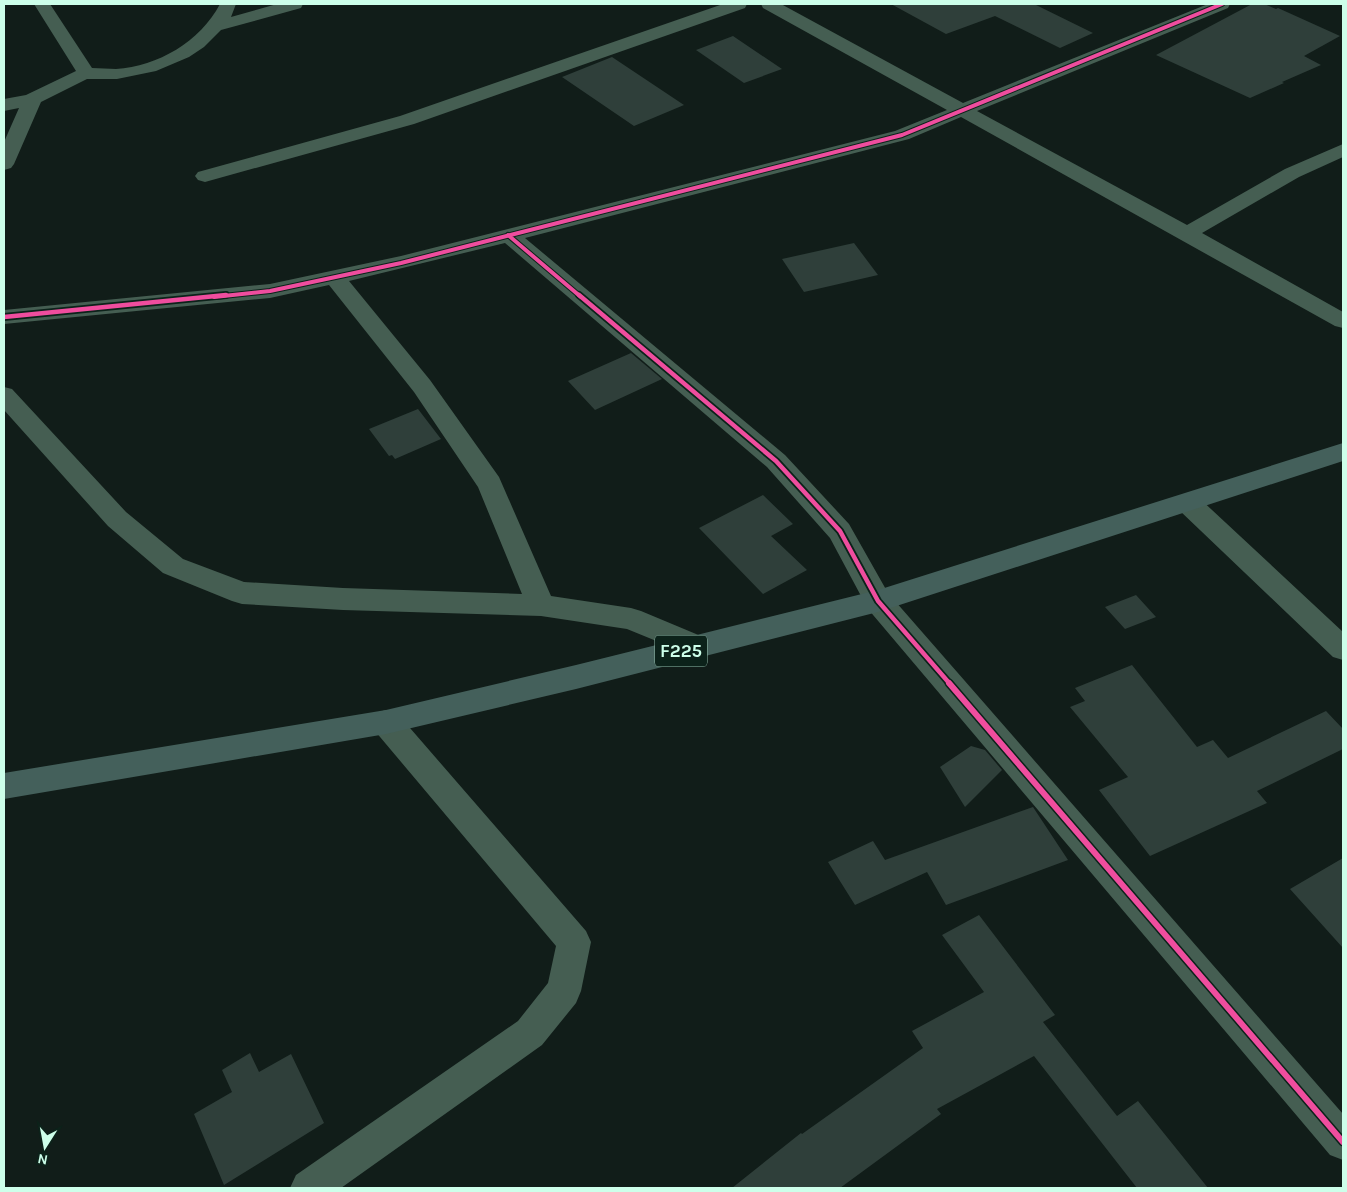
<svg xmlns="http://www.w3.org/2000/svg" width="1347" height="1192" font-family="Karla,sans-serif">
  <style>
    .building { fill: #2f3f3a }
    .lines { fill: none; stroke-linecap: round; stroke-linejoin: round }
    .street { fill: #455e52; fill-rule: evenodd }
    .primary { fill: #44605b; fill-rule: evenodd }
    .cycleway-far2-casing { stroke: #0c221a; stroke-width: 6 }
    .cycleway-far1-casing { stroke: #0c221a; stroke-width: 8 }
    .cycleway-casing { stroke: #0c221a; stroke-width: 9 }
    .cycleway-far2 { stroke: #ef4d9e; stroke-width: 4 }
    .cycleway-far1 { stroke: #ef4d9e; stroke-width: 4.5 }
    .cycleway { stroke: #ef4d9e; stroke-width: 6 }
    .labels { text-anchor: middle; stroke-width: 4; stroke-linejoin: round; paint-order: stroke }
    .shield { fill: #0c221a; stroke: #93bdac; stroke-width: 1 }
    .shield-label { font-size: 18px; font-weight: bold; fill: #cdffea }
  </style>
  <rect width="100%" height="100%" fill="#111d19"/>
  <!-- building -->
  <path class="building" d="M891 4H1034L1093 33 1060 48 995 16 946 34Z
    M1252 4H1264L1276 9 1278 8 1340 36 1304 56 1321 65 1282 82 1284 83 1250 98 1156 55Z
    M733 36 782 69 744 83 696 50Z
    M612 57 684 105 634 126 562 77Z
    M854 243 878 275 804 292 782 259Z
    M631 353 662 379 595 410 568 381Z
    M418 409 441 439 395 459 392 455 389 456 369 429Z
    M763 495 793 524 771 536 807 570 763 594 699 528Z
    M1136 595 1156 617 1125 629 1105 607Z
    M1132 665 1197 747 1213 740 1228 758 1326 711 1343 729V749L1257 791 1267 803 1150 856 1099 790 1128 777 1070 707 1085 701 1075 688Z
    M971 746 985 750 1002 770 965 807 940 767Z
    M1033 807 1068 860 946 905 927 872 855 905 828 862 873 841 885 860Z
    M1343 858V948L1290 889Z
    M979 915 1055 1015 1043 1022 1117 1116 1138 1101 1208 1188H1137L1034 1056 937 1109 941 1114 840 1188H732L801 1133 802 1134 923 1048 912 1031 984 992 942 935Z
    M250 1053 259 1072 291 1054 324 1123 224 1185 194 1114 232 1092 222 1070Z"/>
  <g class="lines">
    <!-- street -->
    <path class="street" d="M34 4H50L92 68C100 68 108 69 116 69 158 66 200 42 220 4H236L231 17 277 4H303L301 8 221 30 204 47 189 57 156 71 117 79H87L41 102 14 164 11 168 4 170V142L19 108 4 111V99L26 95 76 71Z
      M723 4H747L745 8 414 124 205 182 198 180 195 176 198 172 400 116Z
      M761 4H781L963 103 1208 4H1230L1228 8 977 111 1187 225 1285 169 1343 144V157L1299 177 1202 233 1343 312V328L1335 326 961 117 909 139 525 238 785 455 849 524 888 593 1343 1114V1160L1330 1155 868 609 830 538 767 467 505 243 349 281 430 380 499 477 551 596 631 608 641 611 708 639 712 647 708 655 698 658 627 629 541 616 343 610 242 604 232 601 163 573 108 526 4 410V387L12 389 126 512 183 559 244 582 343 588 522 594 478 487 414 392 329 285 270 298 4 324V310L270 284 401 256 895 131 947 110 763 8Z
      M1188 494 1197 496 1343 632V660L1333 657 1179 510 1175 503 1179 496Z
      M386 710 397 713 586 931 591 942 581 991 576 1003 542 1045 341 1188H290L296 1175 518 1021 548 983 556 946 375 731 371 722 375 713Z"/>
    <!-- primary -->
    <path class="primary" d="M1343 443V461L878 612 576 689 386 734 4 799V773L386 710 576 665 878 590Z"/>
    <!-- cycleway-far2 casing -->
    <g class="cycleway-far2-casing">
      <path id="cycleway-far2" d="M508 235 581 297
        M214 297 270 291 401 263 902 135 1222 4"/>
    </g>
    <!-- cycleway-far1 casing -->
    <g class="cycleway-far1-casing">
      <path id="cycleway-far1" d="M579 295 776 461 840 531 878 601 950 684
        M4 317 226 295"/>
    </g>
    <!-- cycleway casing -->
    <g class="cycleway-casing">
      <path id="cycleway" d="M949 683 1343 1142"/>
    </g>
    <!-- cycleway-far2 -->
    <use href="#cycleway-far2" class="cycleway-far2"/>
    <!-- cycleway-far1 -->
    <use href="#cycleway-far1" class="cycleway-far1"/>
    <!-- cycleway -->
    <use href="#cycleway" class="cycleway"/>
  </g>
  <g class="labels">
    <!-- shield labels -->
    <rect class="shield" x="655" y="635.5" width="52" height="31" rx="4"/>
    <g class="shield-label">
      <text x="681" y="657">F225</text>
    </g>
  </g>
  <!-- border -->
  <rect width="1347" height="1192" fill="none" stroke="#cdffea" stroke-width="10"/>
  <!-- north arrow -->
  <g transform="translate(45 1147) rotate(191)" stroke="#0c221a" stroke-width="4" paint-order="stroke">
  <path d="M0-4L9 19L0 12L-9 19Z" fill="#cdffea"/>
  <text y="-8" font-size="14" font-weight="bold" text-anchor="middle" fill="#cdffea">N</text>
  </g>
</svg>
